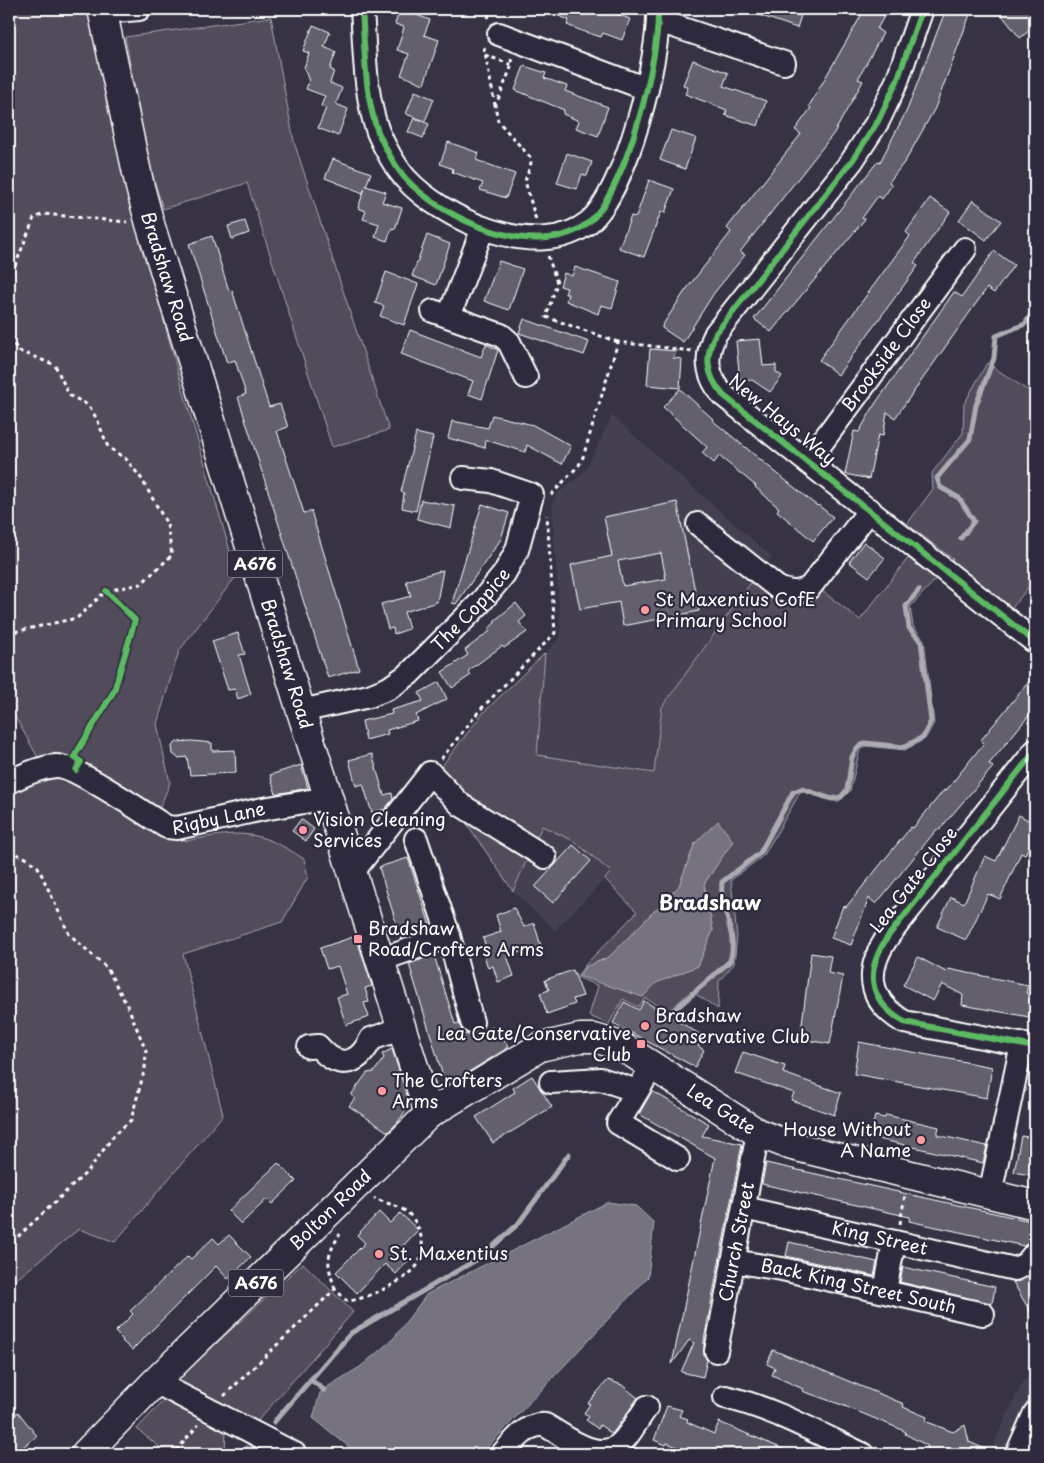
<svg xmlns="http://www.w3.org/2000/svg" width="1044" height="1463" font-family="'Playpen Sans',sans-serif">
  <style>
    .built { fill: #444051 }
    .green { fill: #514c5c; stroke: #a8a6ae; fill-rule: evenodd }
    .water { fill: #76737f; stroke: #adabb2 }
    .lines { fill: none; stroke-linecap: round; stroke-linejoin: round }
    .stream { stroke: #adabb2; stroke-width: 5 }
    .building { fill: #635f6d; stroke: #fff; fill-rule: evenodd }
    .minor-casing { stroke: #fff; stroke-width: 26 }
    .major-casing { stroke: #fff; stroke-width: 31 }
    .path { stroke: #fff; stroke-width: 3; stroke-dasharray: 4 4; stroke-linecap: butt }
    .minor { stroke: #2f2a3d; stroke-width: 22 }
    .major { stroke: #2f2a3d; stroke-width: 28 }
    .cycleway-casing { stroke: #2f2a3d; stroke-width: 9 }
    .cycleway { stroke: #5cba63; stroke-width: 6 }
    .poi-dot { fill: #ff9aa2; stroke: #2f2a3d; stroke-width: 2 }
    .labels { text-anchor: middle; stroke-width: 4.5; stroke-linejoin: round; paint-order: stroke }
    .shield { fill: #2f2a3d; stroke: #c1bfc5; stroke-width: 1 }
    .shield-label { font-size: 16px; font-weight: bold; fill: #fff }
    .street-label { font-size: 18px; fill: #fff; stroke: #2f2a3d }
    .poi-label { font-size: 18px; fill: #fff; stroke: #2f2a3d; text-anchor: start }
    .quarter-label { font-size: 20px; font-weight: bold; fill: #fff; stroke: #2f2a3d }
  </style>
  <rect width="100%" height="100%" fill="#373345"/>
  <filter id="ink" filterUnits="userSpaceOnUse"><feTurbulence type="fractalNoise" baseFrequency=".02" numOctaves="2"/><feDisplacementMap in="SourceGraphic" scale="10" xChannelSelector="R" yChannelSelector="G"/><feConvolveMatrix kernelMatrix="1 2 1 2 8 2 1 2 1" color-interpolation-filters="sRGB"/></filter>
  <g filter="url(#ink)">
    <!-- built -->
    <path class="built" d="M612 416 772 557 750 583 662 707 654 773 537 755 545 653 561 637 552 504 557 494 585 471Z
      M542 826 574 841 611 873 555 930 513 891Z
      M1035 1374V1454H989L1023 1381Z"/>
    <!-- green -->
    <path class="green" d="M9 9H93L125 179 177 369 237 575 179 651 157 724 170 783 152 826 153 832 167 824 186 841C239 831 257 828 304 859L308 877 282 922 183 954 223 1115 115 1242 79 1229 9 1285V774L40 761 9 706Z
      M271 17 294 142 389 430 332 447 247 183 163 209 150 167 125 37Z
      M987 363 1035 395V579L1011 609 952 561 953 559 907 524 933 489 932 473 963 433 964 404Z
      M908 558 936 579 910 607 913 626 924 640 934 723 925 739 905 750 866 746 860 749 850 791 838 802 801 791 764 855 731 880 737 937 734 964 719 981 718 1009 691 991 669 1011 645 998 638 1007 623 999 609 1024 589 1016 598 986 577 977 585 965 637 912 605 879 611 872 574 841 542 826 513 891 434 776 483 713 545 653 537 755 654 773 662 707 755 577 821 590 860 620ZM733 841 704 884 713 930 698 966 655 983 585 967 609 957 679 886 695 843Z
      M303 1263 353 1312 254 1425 177 1380Z
      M165 1399 226 1430 225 1454H168L137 1429Z
      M249 1443 275 1454H241Z"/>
    <!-- water -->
    <path class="water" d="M718 821 733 841 704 884 713 930 698 966 656 983 643 997 579 976 585 967 609 957 679 886 695 843Z
      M608 1202 636 1206 654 1223 648 1277 481 1454H358L313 1418 320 1393 327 1387 360 1367 393 1339 427 1294Z"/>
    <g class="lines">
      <!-- stream -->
      <path class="stream" d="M961 538 974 521 959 498 940 487 937 478 970 439 976 405 994 358 996 336 1025 324 1035 308
        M671 1013 730 961C739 934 719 909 722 882L760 853 793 792 801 789 832 799 841 797 847 790 852 757 857 748 865 743 904 747 923 737 931 721 921 641 909 628 906 606 919 590
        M311 1380 324 1390
        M274 1422 351 1333 481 1257 518 1224 569 1154
        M252 1454 257 1442"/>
    </g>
    <!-- building -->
    <path class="building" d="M400 9 430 20 424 35 439 40 424 84 401 75 409 54 397 50 404 27 395 24Z
      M541 9H603L630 19 622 40 603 33 601 37 582 31 567 25 569 20Z
      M748 9H803L797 28 747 11Z
      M865 9H888L877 29 883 33 858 79 863 81 834 133 740 252 745 255 714 293 683 342 662 328V326L685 291 731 232 727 228 801 134 795 130 811 108 809 106Z
      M946 9H972L935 108 906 160 889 182 892 185 882 199 878 196 862 218 865 219 771 332 754 319 878 161 880 162 907 110Z
      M997 9H1029L1035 17V26L1020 38Z
      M313 25 330 32 324 47 336 52 330 69 334 71 330 83 342 88 336 104 348 109 338 136 318 128 326 108 321 106 325 96 306 89 309 81 304 68 309 53 303 51Z
      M693 60 728 73 723 86 766 101 758 126 725 115 727 110 685 94 688 87 683 85Z
      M524 66 546 73 544 78 567 86 565 91 608 107 598 136 576 128 579 121 563 114 564 110 515 90Z
      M415 91 434 99 425 121 406 114Z
      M414 118 429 124 423 138 408 132Z
      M671 130 696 138 685 169 660 160Z
      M448 142 479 153 476 160 515 174 506 198 480 190 483 183 452 172 453 169 440 164Z
      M567 153 592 162 587 176 582 174 577 189 557 183Z
      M333 159 371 173 366 186 386 192 382 202 402 208 395 229 392 228 387 241 375 237 379 224 363 219 366 211 358 208 365 188 363 193 325 178Z
      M649 180 674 189 665 213 661 212 644 257 619 248 631 216 636 217Z
      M930 198 950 212 914 263 918 266 838 375 819 360 910 236 906 232Z
      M973 200 1001 221 986 240 959 220Z
      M245 221 249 233 232 239 228 226Z
      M427 235 450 244 436 285 412 276Z
      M212 236 229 291 232 290 269 407 280 404 288 427 277 431 304 513 311 511 359 669 328 678 238 397 246 394 235 360 227 363 189 244Z
      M994 251 1014 265 994 293 987 288 895 418 887 412 883 436 878 435 869 479 845 474 854 431 859 432 875 404 954 292 962 297Z
      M499 261 523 269 509 310 484 301Z
      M575 267 620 282 612 308 601 305 598 314 566 301 568 294H565L567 288 560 286 564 273 572 276Z
      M386 272 418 284 404 325 380 316 384 306 375 303Z
      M524 319 589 342 584 355 519 333Z
      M410 330 481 357 486 344 498 350 482 399 468 394 473 381 401 354Z
      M760 339 763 366 776 365V372L782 376 770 392 752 380 740 381 736 341Z
      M650 349 677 351 673 358 682 359 680 388 647 385Z
      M680 389 713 419 712 420 817 506 818 505 833 517 813 541 777 511 779 508 755 487 756 486 719 456 714 463 702 453 707 447 663 407Z
      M492 415 533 425 571 446 562 464 527 445 525 452 486 440 485 448 448 438 452 421 488 428Z
      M416 433 433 437 416 511 402 508 404 493 401 492Z
      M421 500 455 506 451 528 417 519Z
      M677 502 699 611 623 626 619 602 580 609 571 565 612 556 604 517ZM661 553 666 579 623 586 618 561Z
      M482 504 509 513 501 539 456 604 452 603Z
      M864 542 885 558 869 577 849 562Z
      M443 570 437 602 404 612 409 629 394 634 393 628 388 629 381 604 411 596 406 581Z
      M516 603 526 616 519 622 527 632 504 648 502 646 468 671 471 675 452 688 442 672 468 655 465 650 490 631 488 629 495 623 494 621Z
      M238 633 245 654 239 655 251 694 238 699 235 689 228 690 212 641Z
      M1035 674V708L989 764 993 767 939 830 937 829 876 904 869 898 851 945 831 938 843 906 846 907 911 827 913 828 944 790 945 792 984 743 981 740Z
      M439 682 447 699 416 715 418 721 387 730 388 734 366 740 362 721 392 714 391 710 423 701 419 693Z
      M192 741 212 743V751L235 750 236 773 190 775 187 757 178 758 173 754 172 746 177 742Z
      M372 754 384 795 392 793 393 799 385 809 372 813 363 784 356 786 349 760Z
      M301 765 308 788 276 794 270 775Z
      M1019 815 1035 824V834L1025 855 1021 853 1000 899 988 894 966 940 937 927 951 897 964 903 985 856 996 861Z
      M301 819 314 829 306 841 292 831Z
      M573 845 591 861 553 903 535 887Z
      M408 858 431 928 401 939 379 867Z
      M514 908 524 927 534 923 541 946 507 956 514 976 498 982 493 966 488 968 484 955 488 953 483 938 501 932 496 915Z
      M356 936 372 986 365 988 369 1002 364 1003 369 1017 346 1025 337 997 347 994 338 966 327 969 320 948Z
      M811 953 831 956 828 973 843 976 830 1044 807 1040 809 1032 801 1031Z
      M434 955 455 1024 459 1023 464 1034 468 1035 476 1034 482 1030 483 1033 492 1027 498 1036 500 1034 509 1047 446 1086 409 964Z
      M918 957 946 972 948 969 1028 985 1026 993 1035 995V1018L962 1005 963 995 942 984 933 1001 903 985Z
      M573 970 583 996 573 999 575 1004 547 1014 540 993 549 990 545 980Z
      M644 1001 703 1036 698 1046 704 1050 695 1067 613 1023 624 1002 639 1010Z
      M859 1042 992 1067 987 1098 854 1074Z
      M392 1049 410 1104 398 1122 388 1132 349 1106 355 1098 351 1095 367 1073 374 1072 384 1058 382 1054Z
      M743 1052 785 1066 783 1073 841 1093 834 1115 791 1100 794 1093 735 1073Z
      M532 1076 552 1107 493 1143 476 1117 515 1092 513 1088Z
      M652 1091 709 1124 702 1136 742 1144 704 1340V1355L707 1360 703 1377 681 1372 694 1343 689 1340 672 1364 715 1158 639 1114Z
      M886 1115 939 1127 937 1135 987 1146 983 1163 870 1137 875 1116 885 1118Z
      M1021 1136 1035 1138V1176L1014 1172Z
      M278 1163 296 1181 272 1204 267 1199 241 1224 228 1211Z
      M766 1163 1035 1222V1240L1024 1246 909 1221 910 1217 762 1184Z
      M379 1212 390 1223 400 1213 418 1230 400 1249 410 1259 396 1274 385 1264 357 1293 336 1272 365 1243 357 1235Z
      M229 1235 251 1257 228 1279 216 1266 132 1350 122 1341 123 1340 115 1332 133 1314 130 1311 188 1256 191 1259 213 1238 219 1244Z
      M789 1242 877 1262 874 1276 786 1256Z
      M903 1267 995 1287 992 1304 900 1282Z
      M1035 1273V1320L1013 1282 1020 1281Z
      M773 1350 904 1404 903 1407 927 1417 925 1421 953 1432 965 1425 969 1442 997 1454H941L927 1448 928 1446 905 1434 906 1432 900 1429 842 1405 802 1391 803 1389 772 1375 775 1368 767 1364Z
      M608 1380 622 1385 638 1398 612 1434 600 1425 598 1429 586 1420 589 1417 584 1413 590 1404 588 1403Z
      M667 1406 682 1410 679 1416 688 1419 687 1422 714 1434 719 1422 795 1454H696L667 1443 666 1445 654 1440Z
      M18 1412 37 1436 14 1454H9V1420Z"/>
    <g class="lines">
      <!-- minor casing -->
      <g class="minor-casing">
        <g id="minor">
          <path d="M362 9C365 49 364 94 378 132 385 148 394 165 405 178 443 220 539 263 589 222 626 191 660 57 658 9"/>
          <path d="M922 9 897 81 878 121 852 161 716 333C704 356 706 375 723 395L1035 642"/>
          <path d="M103 12 139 9"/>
          <path d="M659 21 784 63"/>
          <path d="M499 34 647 89"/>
          <path d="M433 311 501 335 509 342 526 377"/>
          <path d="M449 316 483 228"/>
          <path id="s1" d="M808 461 965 249"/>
          <path d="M698 524 778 588C790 593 798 594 810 587L870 510"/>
          <path id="s2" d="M301 711 369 696 389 688 409 674 480 603 504 574 517 550 532 495 491 481 463 478"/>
          <path d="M1035 751 889 935C865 969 866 999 904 1022L1035 1047"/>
          <path id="s3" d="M9 782C23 775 40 767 56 766 75 765 146 815 167 827L177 828 263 809 328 798"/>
          <path d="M416 839 449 936 472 1022"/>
          <path d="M352 873 430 773 461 805 545 857"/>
          <path d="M380 960 449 936"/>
          <path d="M309 1047 318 1046C338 1070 358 1066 371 1039L400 1029"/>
          <path d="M653 1065 618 1123 678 1159"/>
          <path d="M551 1082 601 1079 637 1091"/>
          <path d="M990 1194 1022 1044"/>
          <path id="s4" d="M744 1208 1015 1269 1026 1264 1035 1253"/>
          <path id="s5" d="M733 1261 782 1269 983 1314"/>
          <path d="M885 1291 894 1242"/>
          <path id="s6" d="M716 1351 758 1133"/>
          <path d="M155 1382 295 1454"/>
          <path d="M725 1397C773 1408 817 1433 862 1454"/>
          <path d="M502 1454C514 1442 526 1423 545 1425 565 1436 596 1463 619 1445 630 1436 638 1418 647 1407"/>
          <path d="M1017 1454 1035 1413"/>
        </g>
      </g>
      <!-- major casing -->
      <g class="major-casing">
        <g id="major">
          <path id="s7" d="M102 9 140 187 150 224 301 711 429 1114"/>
          <path id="s8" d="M85 1454 155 1382 429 1114 540 1047 580 1038H594L621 1046 758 1133 792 1146 1035 1205"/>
        </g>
      </g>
      <!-- path -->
      <path class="path" d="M488 18 491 9
        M484 47 498 121 530 157 531 163 525 181 536 220
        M485 55 512 65
        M495 107 512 65 511 59
        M548 256 557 283 546 317 618 342
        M9 281 34 218 44 214 127 222
        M9 338 19 351 55 365 69 395 88 405 97 419 108 447 126 459 141 478 167 524 172 555 141 584 106 591 77 618 9 633
        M551 495 579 465 583 457 618 342 692 351
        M441 759 480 710 555 633 547 515
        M9 851 26 858 38 867 69 934 107 968 129 1009 146 1051 145 1068 131 1120 115 1134 88 1171 9 1245
        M900 1224 905 1195
        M335 1289C327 1263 325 1258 340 1234
        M224 1396 335 1289 347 1301C365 1300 409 1280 418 1264 427 1249 421 1226 409 1214 401 1206 384 1203 374 1198
        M176 1451 198 1425"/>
      <!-- minor -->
      <use href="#minor" class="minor"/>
      <!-- major -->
      <use href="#major" class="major"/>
      <!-- cycleway casing -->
      <g class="cycleway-casing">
        <path id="cycleway" d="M362 9C365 49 364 94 378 132 385 148 394 165 405 178 443 220 539 263 589 222 626 191 660 57 658 9
          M922 9 897 81 878 121 852 161 716 333C704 356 706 375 723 395L1035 642
          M1035 751 889 935C865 969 866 999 904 1022L1035 1047
          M76 770 81 762 74 757 114 691 135 620 106 591"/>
      </g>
      <!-- cycleway -->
      <use href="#cycleway" class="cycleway"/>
    </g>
  </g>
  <!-- markers -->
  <g class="poi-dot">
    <circle cx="645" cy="610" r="5"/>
    <circle cx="303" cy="830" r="5"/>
    <rect x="353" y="934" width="10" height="10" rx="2.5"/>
    <circle cx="645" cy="1026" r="5"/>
    <rect x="636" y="1039" width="10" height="10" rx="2.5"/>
    <circle cx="382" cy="1091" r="5"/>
    <circle cx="921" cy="1140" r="5"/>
    <circle cx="379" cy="1254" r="5"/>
  </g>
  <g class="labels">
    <!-- shield labels -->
    <g class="shield">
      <rect x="227.5" y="550.5" width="55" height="27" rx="4"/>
      <rect x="228.5" y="1269.5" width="55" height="27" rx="4"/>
    </g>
    <g class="shield-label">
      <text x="255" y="570">A676</text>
      <text x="256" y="1289">A676</text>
    </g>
    <!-- street labels -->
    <g class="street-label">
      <text dy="6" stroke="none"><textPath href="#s7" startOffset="276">Bradshaw Road</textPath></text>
      <text dy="6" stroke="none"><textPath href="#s1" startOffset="132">Brookside Close</textPath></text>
      <text transform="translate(782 420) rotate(39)" y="6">New Hays Way</text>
      <text dy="6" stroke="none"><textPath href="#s2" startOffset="205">The Coppice</textPath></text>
      <text dy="6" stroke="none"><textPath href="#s7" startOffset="681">Bradshaw Road</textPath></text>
      <text dy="6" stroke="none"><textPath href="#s3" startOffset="230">Rigby Lane</textPath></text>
      <text transform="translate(914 880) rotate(-52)" y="6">Lea Gate Close</text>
      <text dy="6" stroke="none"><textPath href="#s8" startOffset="815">Lea Gate</textPath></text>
      <text dy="6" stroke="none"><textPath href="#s8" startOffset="346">Bolton Road</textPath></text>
      <text dy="6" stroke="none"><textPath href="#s4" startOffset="139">King Street</textPath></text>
      <text dy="6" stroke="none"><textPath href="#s6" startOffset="111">Church Street</textPath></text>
      <text dy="6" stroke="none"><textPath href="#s5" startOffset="128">Back King Street South</textPath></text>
    </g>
    <!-- poi labels -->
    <g class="poi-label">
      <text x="655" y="606">St Maxentius CofE<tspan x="655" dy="21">Primary School</tspan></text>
      <text x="313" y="826">Vision Cleaning<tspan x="313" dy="21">Services</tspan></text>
      <text x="368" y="935">Bradshaw<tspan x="368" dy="21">Road/Crofters Arms</tspan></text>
      <text x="655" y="1022">Bradshaw<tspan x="655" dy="21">Conservative Club</tspan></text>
      <text x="631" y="1040" text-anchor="end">Lea Gate/Conservative<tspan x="631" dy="21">Club</tspan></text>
      <text x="392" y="1087">The Crofters<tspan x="392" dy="21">Arms</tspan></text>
      <text x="911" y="1136" text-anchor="end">House Without<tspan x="911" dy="21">A Name</tspan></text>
      <text x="389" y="1260">St. Maxentius</text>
    </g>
    <!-- quarter labels -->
    <g class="quarter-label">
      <text x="710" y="910">Bradshaw</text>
    </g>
  </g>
  <!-- margin -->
  <rect width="1044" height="1463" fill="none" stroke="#2f2a3d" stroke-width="30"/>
  <rect x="15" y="15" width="1014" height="1433" fill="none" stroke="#fff" stroke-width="2" filter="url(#ink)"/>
</svg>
